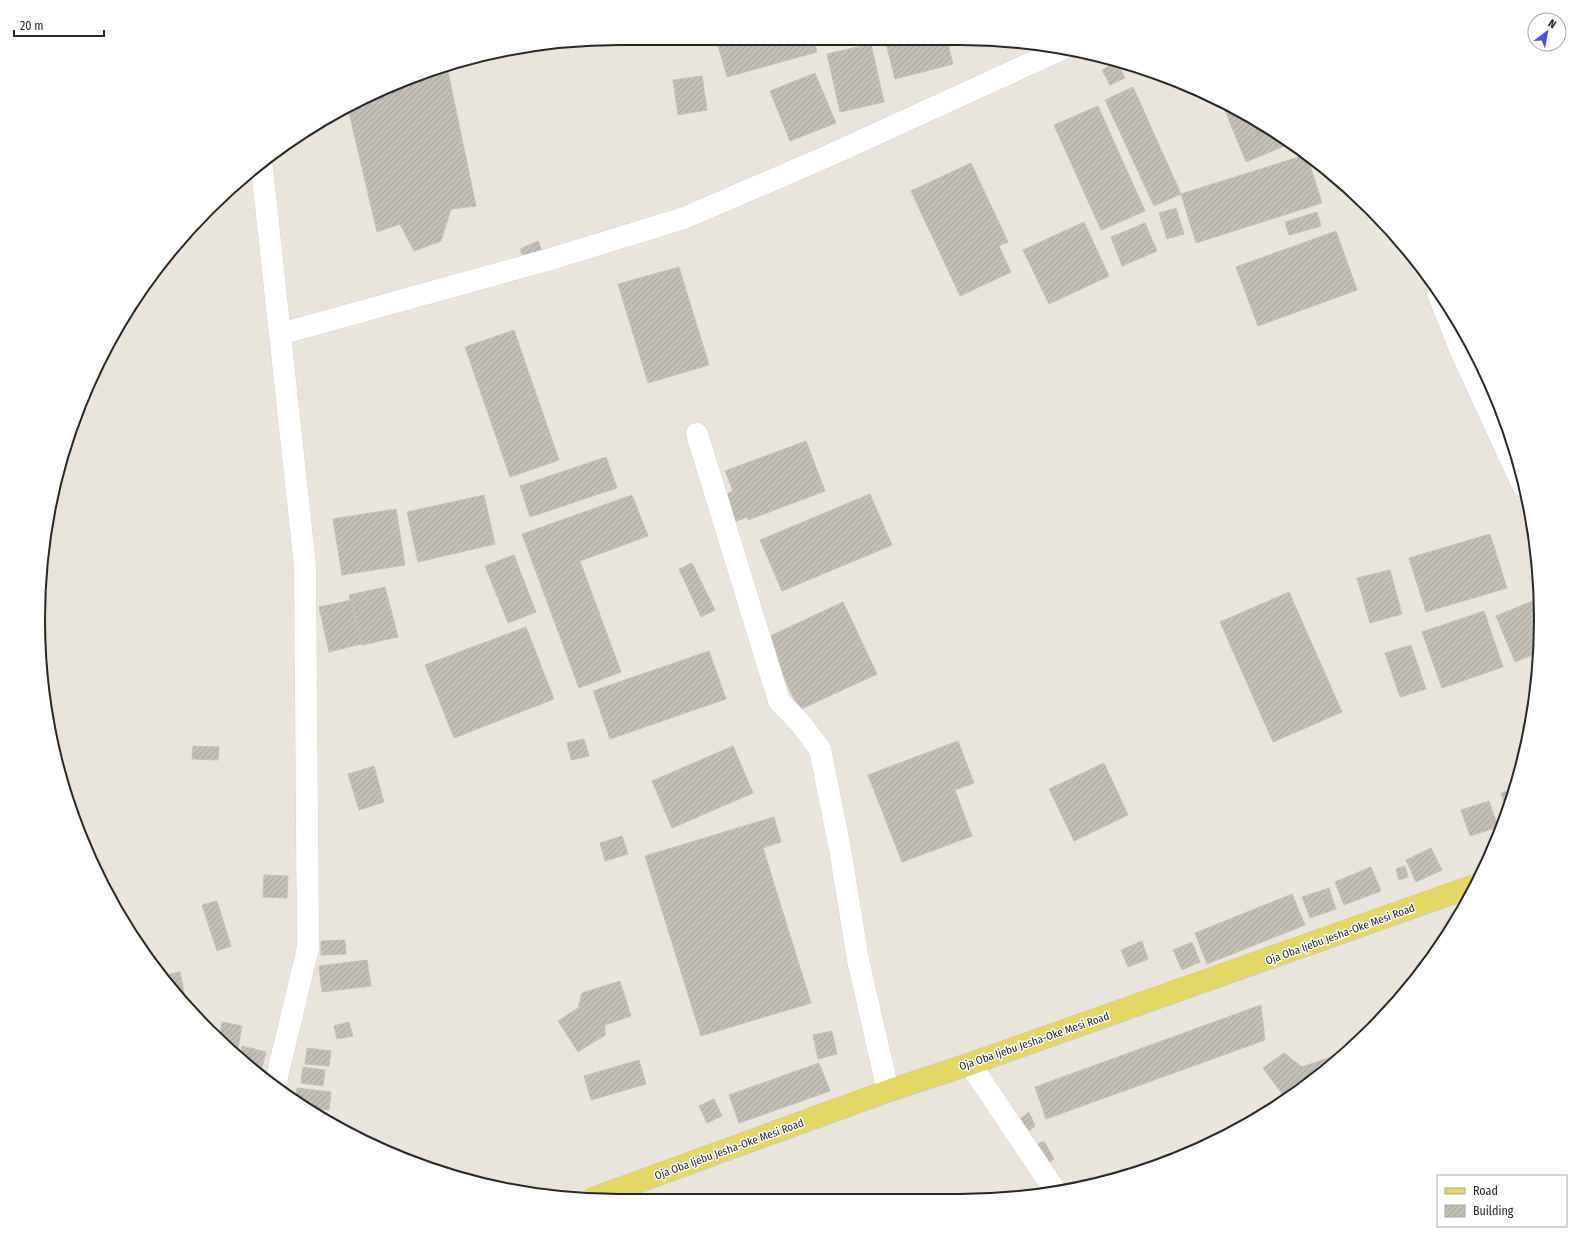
<svg xmlns="http://www.w3.org/2000/svg" width="1579" height="1239" font-family="'Fira Sans Condensed',sans-serif">
  <style>
    .building { fill: url(#building-hatch); stroke: #c4c1b5 }
    .lines { fill: none; stroke-linecap: round; stroke-linejoin: round }
    .minor-casing { stroke: #d1d1e0; stroke-width: 23 }
    .major-casing { stroke: #c7c7c7; stroke-width: 23 }
    .minor { stroke: #fff; stroke-width: 22 }
    .major { stroke: #e3d766; stroke-width: 22 }
    .labels { text-anchor: middle; stroke-width: 3; stroke-linejoin: round; paint-order: stroke }
    .street-label { font-size: 11px; fill: #282828; stroke: #fff }
    .rim { fill: none; stroke: #282828; stroke-width: 2 }
  </style>
  <defs>
    <pattern id="building-hatch" width="6" height="6" patternUnits="userSpaceOnUse"><rect width="6" height="6" fill="#c2bfb7"/><path d="M-1 1l2-2M0 6l6-6M5 7l2-2" fill="none" stroke="#a7a49d"/></pattern>
  </defs>
  <rect width="100%" height="100%" fill="#e9e5db"/>
  <!-- building -->
  <path class="building" d="M716 38 814 39 817 52 727 77Z
    M820 39H840L821 43Z
    M885 39H947L953 64 895 79Z
    M871 44 884 102 840 112 827 54Z
    M1117 62 1125 78 1110 85 1102 70Z
    M447 67 476 206 451 209 441 241 414 251 400 224 377 232 348 108Z
    M815 73 836 123 790 141 770 91Z
    M702 76 707 110 678 115 673 80Z
    M1133 87 1181 194 1154 206 1105 100Z
    M1222 103 1250 116 1289 144 1246 162Z
    M1098 106 1145 211 1101 230 1054 125Z
    M1305 155 1307 156 1322 203 1196 243 1181 194Z
    M971 163 1008 242 999 246 1011 272 960 296 911 191Z
    M1176 208 1184 234 1167 239 1159 213Z
    M1317 212 1321 226 1289 235 1285 222Z
    M1084 222 1109 276 1049 304 1023 250Z
    M1145 223 1157 251 1122 266 1111 237Z
    M1336 231 1357 290 1258 326 1236 267Z
    M538 241 543 253 525 261 520 249Z
    M679 267 709 365 648 383 618 284Z
    M514 330 559 460 510 477 465 347Z
    M806 441 825 491 748 520 747 517 734 522 724 495 733 491 725 471Z
    M606 457 617 488 530 517 520 486Z
    M870 494 892 545 782 591 760 540Z
    M484 495 495 544 418 562 407 512Z
    M632 495 648 536 580 561 621 672 579 688 522 534Z
    M396 509 405 565 342 575 333 519Z
    M1490 534 1507 588 1426 612 1409 558Z
    M514 555 536 612 508 623 485 566Z
    M692 563 715 610 701 617 679 569Z
    M1390 570 1402 614 1370 623 1357 578Z
    M385 587 398 637 362 645 349 595Z
    M1289 592 1342 712 1273 742 1220 622Z
    M352 600 361 644 329 652 319 607Z
    M1535 600 1538 609 1540 652 1515 662 1496 616Z
    M843 602 877 674 799 710 766 638Z
    M1484 611 1503 667 1442 688 1422 632Z
    M526 627 554 699 454 738 425 665Z
    M1411 645 1426 689 1400 697 1385 653Z
    M709 651 726 699 610 739 593 691Z
    M584 739 589 756 571 760 567 743Z
    M958 741 974 783 955 790 972 836 902 862 868 775Z
    M193 746 219 747 218 760 192 759Z
    M733 746 753 793 672 828 652 781Z
    M1104 763 1128 815 1074 841 1049 789Z
    M374 766 384 802 359 810 348 774Z
    M1514 789 1506 809 1501 793Z
    M1489 801 1498 827 1470 836 1461 810Z
    M774 817 781 842 763 848 811 1003 701 1036 645 856Z
    M622 836 628 854 605 861 600 843Z
    M1431 848 1442 870 1416 882 1406 860Z
    M1405 866 1408 877 1399 880 1396 869Z
    M1371 867 1381 891 1344 905 1335 882Z
    M264 875 288 876 287 898 263 897Z
    M1329 888 1336 909 1310 918 1302 897Z
    M1292 894 1305 925 1207 964 1195 933Z
    M217 901 231 946 217 951 202 905Z
    M345 940 346 954 321 955V941Z
    M1142 941 1148 959 1128 967 1121 950Z
    M1192 942 1200 962 1182 970 1173 950Z
    M367 960 371 986 322 992 319 966Z
    M180 972 186 1002 166 975Z
    M620 981 631 1016 605 1025V1035L578 1052 558 1021 578 1008 582 993Z
    M1261 1005 1265 1040 1046 1119 1035 1087Z
    M222 1022 242 1026 237 1054 219 1040Z
    M349 1022 353 1036 337 1039 334 1026Z
    M832 1031 837 1054 818 1059 813 1035Z
    M242 1046 266 1052 261 1071H257L239 1056Z
    M307 1048 331 1051 329 1066 305 1064Z
    M1348 1051 1343 1057 1285 1098 1263 1068 1284 1053 1302 1067Z
    M639 1060 646 1084 591 1100 584 1076Z
    M819 1063 830 1091 739 1123 729 1095Z
    M303 1067 325 1070 323 1086 301 1083Z
    M297 1088 331 1092 329 1110 305 1108 296 1103Z
    M714 1099 722 1116 707 1123 699 1106Z
    M1029 1112 1035 1126 1025 1134 1015 1123Z
    M1044 1141 1054 1159 1043 1166 1032 1147Z"/>
  <g class="lines">
    <!-- minor casing -->
    <g class="minor-casing">
      <path id="minor" d="M262 168 305 566 308 948 275 1085
        M1438 293 1460 349 1523 486
        M280 334 544 261 684 218 828 156 1064 48
        M697 434 779 701 801 724 820 749 840 849 858 960 888 1091
        M970 1064 1054 1189"/>
    </g>
    <!-- major casing -->
    <g class="major-casing">
      <path id="major" d="M594 1198 888 1091 970 1064 1476 885"/>
    </g>
    <!-- minor -->
    <use href="#minor" class="minor"/>
    <!-- major -->
    <use href="#major" class="major"/>
  </g>
  <g class="labels">
    <!-- street labels -->
    <g class="street-label">
      <text transform="translate(1340 934) rotate(-20)" y="4">Oja Oba Ijebu Jesha-Oke Mesi Road</text>
      <text transform="translate(1034 1041) rotate(-19)" y="4">Oja Oba Ijebu Jesha-Oke Mesi Road</text>
      <text transform="translate(729 1149) rotate(-20)" y="4">Oja Oba Ijebu Jesha-Oke Mesi Road</text>
    </g>
  </g>
  <!-- crop -->
  <path d="M0 0H1579V1239H0ZM619 45H960A574 574 0 0 1 1534 619V620A574 574 0 0 1 960 1194H619A574 574 0 0 1 45 620V619A574 574 0 0 1 619 45Z" fill="#fff" fill-rule="evenodd"/>
  <path class="rim" d="M619 45H960A574 574 0 0 1 1534 619V620A574 574 0 0 1 960 1194H619A574 574 0 0 1 45 620V619A574 574 0 0 1 619 45Z"/>
  <!-- legend -->
  <rect x="1437" y="1175" width="130" height="52" fill="#ffffff" stroke="#a9a9a9"/>
  <rect x="1445" y="1188" width="20" height="6" fill="#e3d766" stroke="#a9a9a9"/>
  <text x="1473" y="1195" font-size="12" fill="#282828">Road</text>
  <rect x="1445" y="1205" width="20" height="12" fill="url(#building-hatch)" stroke="#a9a9a9"/>
  <text x="1473" y="1215" font-size="12" fill="#282828">Building</text>
  <!-- north arrow -->
  <g transform="translate(1547 32) rotate(32)"><circle r="19" fill="#ffffff" stroke="#a9a9a9"/>
  <path d="M0-3L7 15L0 10L-7 15Z" fill="#4951e9"/>
  <text y="-6" font-size="11" font-weight="bold" text-anchor="middle" fill="#282828">N</text>
  </g>
  <!-- scale -->
  <path d="M14 30v6h90v-6" fill="none" stroke="#282828" stroke-width="2"/>
  <text x="20" y="30" font-size="12" fill="#282828" stroke="#ffffff" stroke-width="3" paint-order="stroke">20 m</text>
</svg>
